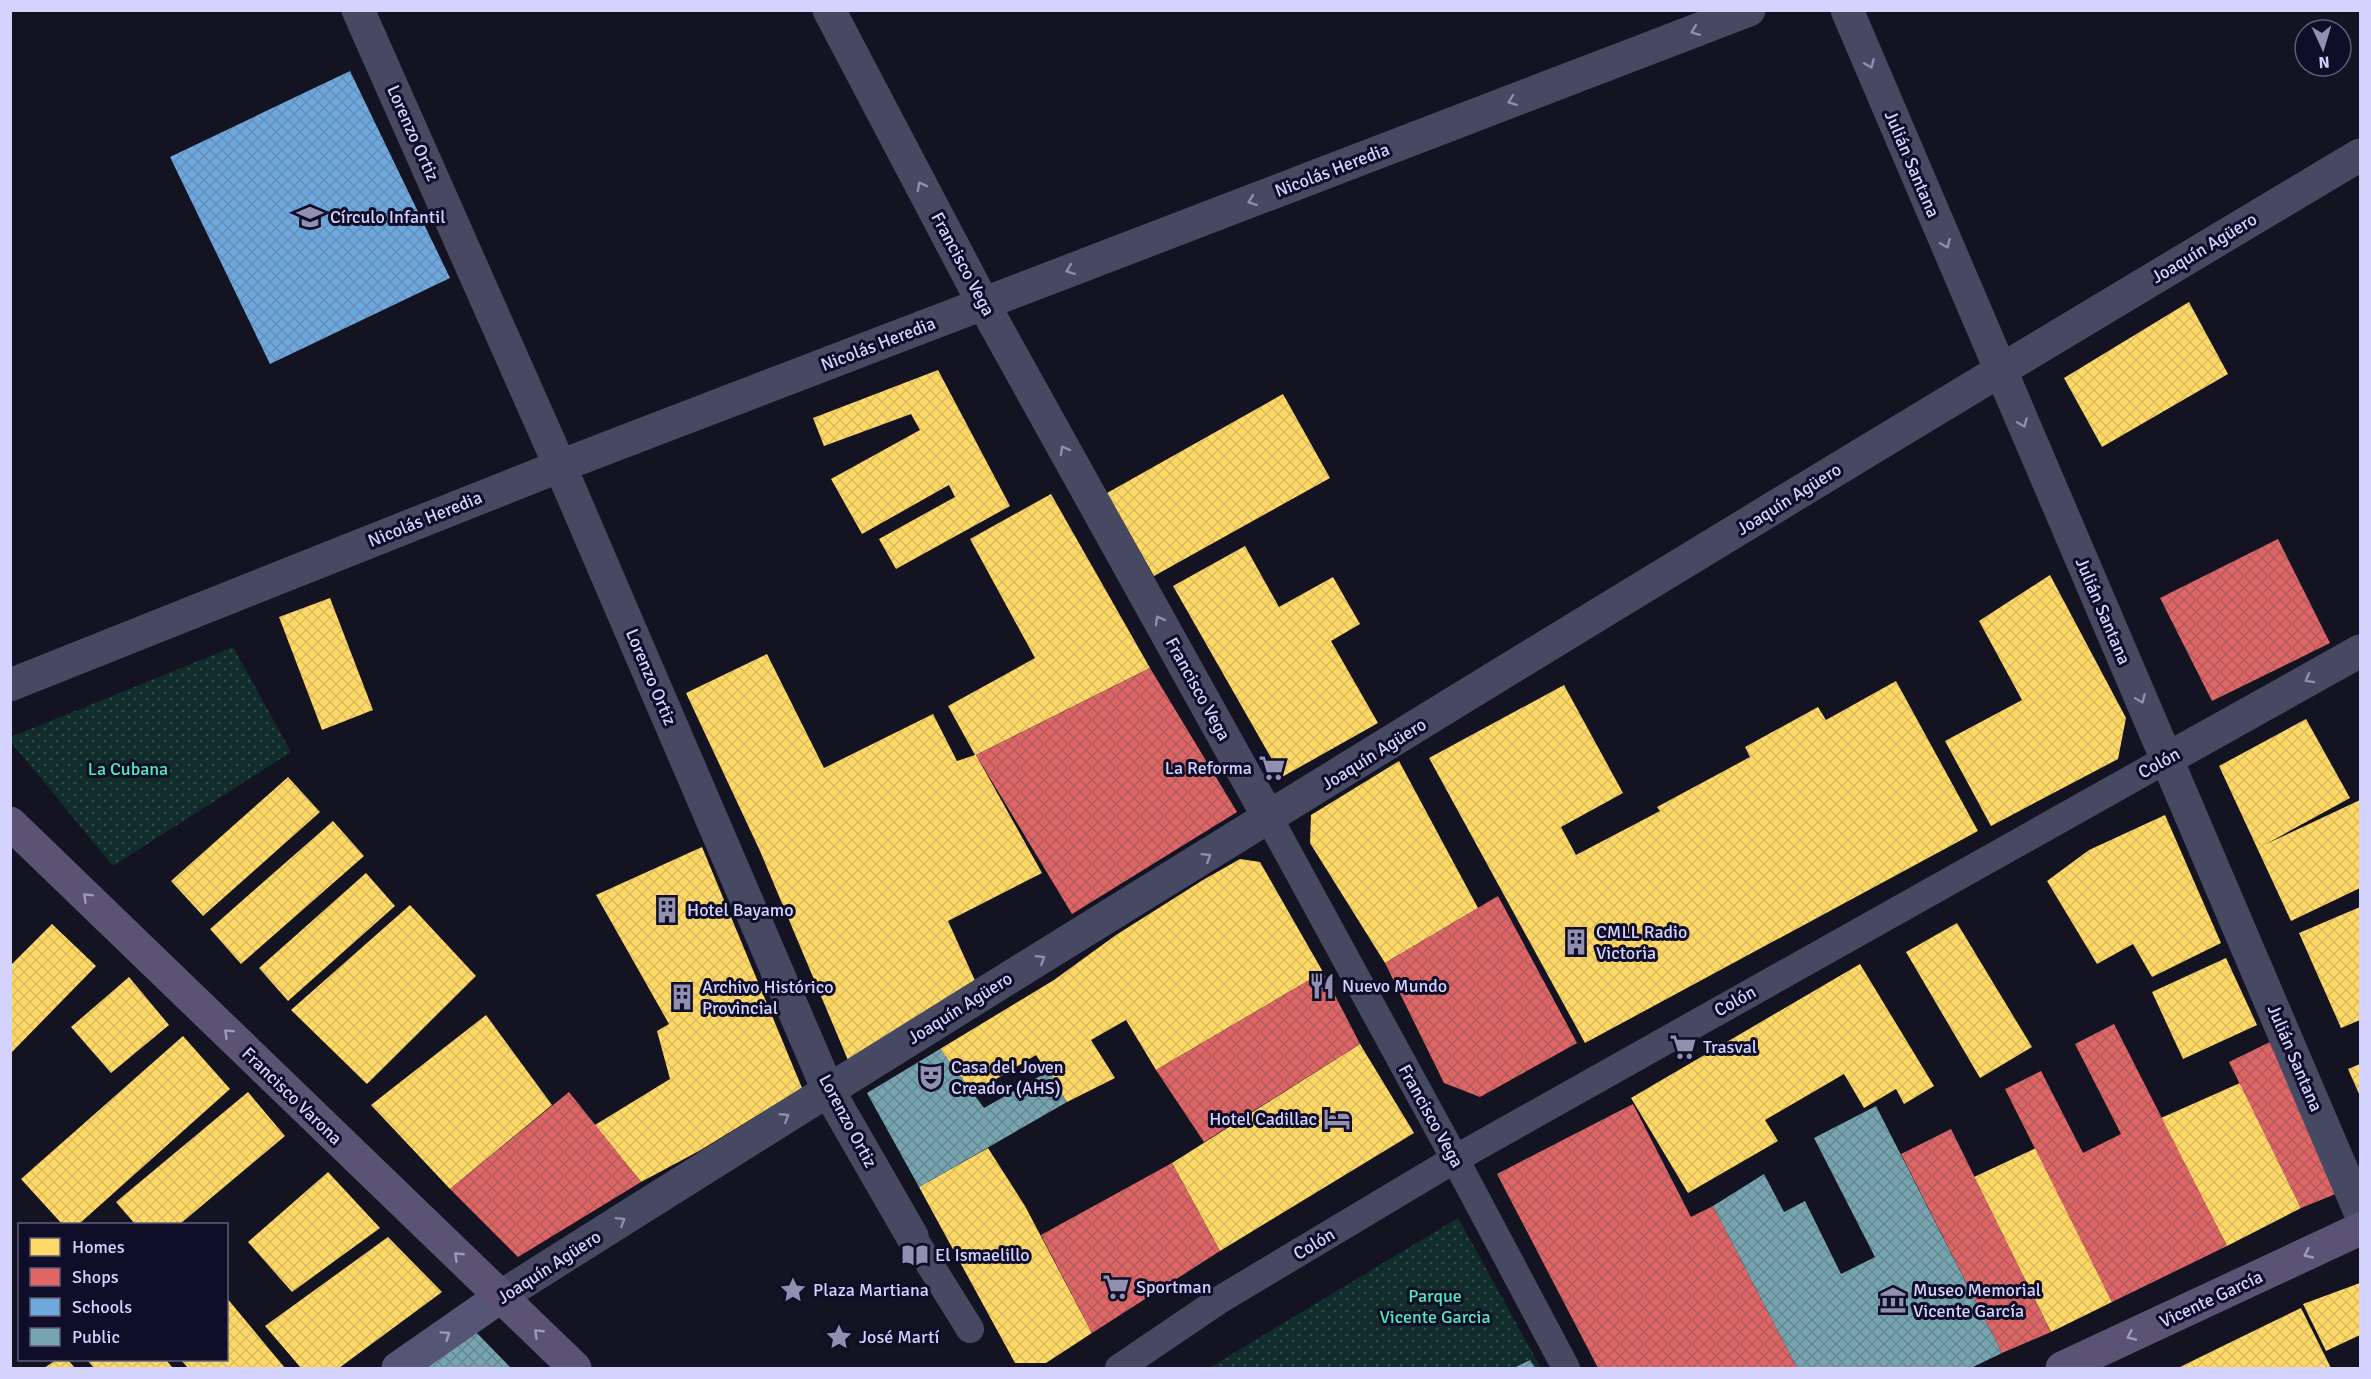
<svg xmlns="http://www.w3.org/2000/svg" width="2371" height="1379" font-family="Signika,sans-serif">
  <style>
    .park { fill: url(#park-dots) }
    .homes { fill: url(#homes-cross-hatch) }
    .shops { fill: url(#shops-cross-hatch) }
    .schools { fill: url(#schools-cross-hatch) }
    .public { fill: url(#public-cross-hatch) }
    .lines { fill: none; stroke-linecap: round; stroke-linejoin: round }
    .pedestrian { stroke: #474862; stroke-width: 28 }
    .minor { stroke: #474862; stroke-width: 33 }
    .secondary { stroke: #555675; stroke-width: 33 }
    .primary { stroke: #5b5374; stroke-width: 33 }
    .oneway { stroke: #8e8eb0 }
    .oneway2 { stroke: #9e99c0 }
    .oneway3 { stroke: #9b9bc1 }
    .labels { text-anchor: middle; stroke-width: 6; stroke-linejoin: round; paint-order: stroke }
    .street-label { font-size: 18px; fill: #d4d3ff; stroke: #0f0d27 }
    .poi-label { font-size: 18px; fill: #d4d3ff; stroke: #0f0d27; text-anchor: start }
    .park-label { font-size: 18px; fill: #55e9b7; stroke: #0f0d27 }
  </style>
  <defs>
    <pattern id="park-dots" width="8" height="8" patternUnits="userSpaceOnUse" patternTransform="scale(1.5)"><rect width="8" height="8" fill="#112d2b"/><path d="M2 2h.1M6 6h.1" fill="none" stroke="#334b4b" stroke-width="1.8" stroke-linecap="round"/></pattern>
    <pattern id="homes-cross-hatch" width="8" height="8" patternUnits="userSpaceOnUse" patternTransform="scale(1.5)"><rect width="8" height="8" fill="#ffd966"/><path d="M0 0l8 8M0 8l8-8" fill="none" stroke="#d9ba61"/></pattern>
    <pattern id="shops-cross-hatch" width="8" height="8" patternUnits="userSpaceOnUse" patternTransform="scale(1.5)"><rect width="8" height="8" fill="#e06666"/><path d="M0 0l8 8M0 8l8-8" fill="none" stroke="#b05a5e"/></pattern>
    <pattern id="schools-cross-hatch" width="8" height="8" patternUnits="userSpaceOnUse" patternTransform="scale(1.5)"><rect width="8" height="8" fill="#6fa8dc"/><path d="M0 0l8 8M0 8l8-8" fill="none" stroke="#638eb8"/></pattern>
    <pattern id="public-cross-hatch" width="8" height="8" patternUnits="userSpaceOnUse" patternTransform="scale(1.5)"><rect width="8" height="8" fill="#76a5af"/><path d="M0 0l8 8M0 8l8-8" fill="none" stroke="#668691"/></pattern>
  </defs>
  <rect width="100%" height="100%" fill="#141321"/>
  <!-- park -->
  <path class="park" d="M233 647 291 752 113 866 11 742V737Z
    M1458 1218 1541 1368H1209Z"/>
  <!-- homes -->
  <path class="homes" d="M2189 302 2228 374 2102 447 2064 378Z
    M938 370 1010 506 896 569 879 539 955 497 949 485 862 534 831 479 920 430 911 414 824 446 813 418Z
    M1283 394 1330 478 1154 576 1107 493Z
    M1051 494 1150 668 976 755 1042 873 948 921 977 985 850 1065 760 851 686 693 767 654 824 768 933 714 957 761 975 755 948 706 1035 658 970 539Z
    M1245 546 1279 607 1333 577 1360 624 1331 641 1378 723 1282 777 1173 586Z
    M2050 575 2126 718 2118 759 1991 826 1945 741 2022 700 1979 621Z
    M330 598 373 710 322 730 279 617Z
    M1896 681 1978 831 1585 1043 1429 758 1564 685 1623 793 1561 827 1576 855 1660 811 1657 807 1750 757 1745 747 1818 707 1826 720Z
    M2306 719 2350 798 2266 844 2360 800V888L2291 921 2219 766Z
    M1399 761 1478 908 1385 963 1310 843 1311 815Z
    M288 777 320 812 203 916 171 881Z
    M2165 815 2221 943 2152 977 2133 944 2097 964 2047 881 2089 850Z
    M333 821 364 856 241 964 210 929Z
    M702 847 802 1088 699 1151 641 1182 595 1125 670 1079 657 1031 669 1024 596 895Z
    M1240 859 1260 862 1323 972 1156 1070 1126 1020 1091 1040 1115 1078 1067 1102 1036 1055 973 1093 940 1049 1054 980 1116 935 1203 880Z
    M366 873 395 906 288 1001 259 968Z
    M410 905 476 976 367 1084 291 1010Z
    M2360 907V1020L2341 1028 2299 933Z
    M1957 923 2032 1047 1980 1078 1906 952Z
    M52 924 96 966 10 1054V966Z
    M2226 958 2257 1025 2183 1059 2152 992Z
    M1860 964 1934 1086 1904 1104 1896 1089 1864 1108 1844 1074 1765 1120 1778 1141 1688 1193 1631 1098Z
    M129 977 169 1025 111 1073 71 1027Z
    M486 1015 552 1105 450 1189 371 1105Z
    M183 1036 230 1089 79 1224H62L21 1179Z
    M1360 1044 1414 1133 1220 1251 1172 1163Z
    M2360 1064V1096L2348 1069Z
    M2240 1083 2301 1208 2227 1246 2161 1118Z
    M248 1092 285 1136 180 1224H135L116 1202Z
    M988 1148 1025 1206 1092 1333 1046 1363H1015L919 1187Z
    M2036 1148 2112 1302 2051 1332 1974 1177Z
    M328 1172 380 1228 292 1292 248 1242Z
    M388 1237 442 1292 339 1368H301L265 1326Z
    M2360 1283V1335L2326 1351 2303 1304Z
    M226 1297 285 1368H188L181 1360H226Z
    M2301 1308 2331 1368H2178L2231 1342Z
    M56 1360H68L75 1368H44Z
    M87 1360H166L173 1368H94Z"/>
  <!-- shops -->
  <path class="shops" d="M2278 539 2330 643 2212 701 2160 598Z
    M1150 668 1237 812 1072 914 976 755Z
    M1498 896 1577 1043 1480 1097 1444 1083 1385 963Z
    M1323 972 1360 1044 1204 1142 1156 1070Z
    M2114 1024 2227 1246 2112 1302 2005 1089 2041 1071 2083 1153 2121 1134 2075 1044Z
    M2274 1040 2338 1193 2301 1208 2229 1062Z
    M569 1092 641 1182 518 1257 450 1189Z
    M1633 1104 1691 1217 1713 1206 1797 1368H1598L1497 1174Z
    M1951 1129 2051 1332 2002 1353 1901 1154Z
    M1172 1163 1220 1251 1092 1333 1041 1235Z"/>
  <!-- schools -->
  <path class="schools" d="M350 71 450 278 270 364 170 157Z"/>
  <!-- public -->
  <path class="public" d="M940 1049 984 1108 1049 1071 1067 1102 919 1187 867 1093Z
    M1876 1106 2002 1353 1971 1368H1797L1713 1206 1764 1174 1784 1212 1805 1201 1841 1274 1875 1257 1814 1138Z
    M472 1328 511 1368H415Z
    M1530 1360 1535 1368H1514Z"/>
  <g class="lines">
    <!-- pedestrian -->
    <path class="pedestrian" d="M1269 818 1455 1159 1566 1368
      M912 1236 970 1329
      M1119 1368 1221 1299 1455 1159 2167 759"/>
    <!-- minor -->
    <path class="minor" d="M358 10 560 466 828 1090 912 1236
      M829 10 983 303 1269 818
      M1847 10 2360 1212
      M10 685 560 466 1749 10
      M2167 759 2360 651
      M500 1297C1115 908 1736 527 2360 155"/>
    <!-- secondary -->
    <path class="secondary" d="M398 1368 500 1297"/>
    <!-- primary -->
    <path class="primary" d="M10 823 575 1368
      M2062 1368 2360 1229"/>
  </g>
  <!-- one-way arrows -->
  <defs><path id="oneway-chevron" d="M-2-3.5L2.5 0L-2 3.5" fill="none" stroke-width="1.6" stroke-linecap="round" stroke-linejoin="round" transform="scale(1.5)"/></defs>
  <g class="oneway">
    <use href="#oneway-chevron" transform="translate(1695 31) rotate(159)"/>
    <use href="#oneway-chevron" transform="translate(1870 64) rotate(67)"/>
    <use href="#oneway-chevron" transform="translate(1512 101) rotate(159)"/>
    <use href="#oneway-chevron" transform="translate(921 186) rotate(-118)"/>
    <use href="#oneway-chevron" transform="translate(1252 201) rotate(159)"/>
    <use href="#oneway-chevron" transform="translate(1946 244) rotate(67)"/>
    <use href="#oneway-chevron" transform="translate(1070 270) rotate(159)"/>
    <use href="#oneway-chevron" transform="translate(2023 423) rotate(67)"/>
    <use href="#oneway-chevron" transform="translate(1064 450) rotate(-119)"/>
    <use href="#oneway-chevron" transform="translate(1159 620) rotate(-119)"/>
    <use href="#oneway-chevron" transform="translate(2309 679) rotate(151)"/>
    <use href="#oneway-chevron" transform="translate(2141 699) rotate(67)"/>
    <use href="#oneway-chevron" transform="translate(1207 857) rotate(-32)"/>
    <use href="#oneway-chevron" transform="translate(1041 959) rotate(-32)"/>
    <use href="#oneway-chevron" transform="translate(785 1117) rotate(-32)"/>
    <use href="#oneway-chevron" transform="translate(621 1221) rotate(-32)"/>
  </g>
  <g class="oneway2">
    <use href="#oneway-chevron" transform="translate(87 897) rotate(-136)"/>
    <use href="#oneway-chevron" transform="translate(228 1033) rotate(-136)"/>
    <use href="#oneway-chevron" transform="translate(2308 1254) rotate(155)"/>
    <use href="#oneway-chevron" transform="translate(458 1256) rotate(-136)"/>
    <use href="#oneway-chevron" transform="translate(538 1333) rotate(-136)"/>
    <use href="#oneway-chevron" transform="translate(2131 1336) rotate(155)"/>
  </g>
  <use class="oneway3" href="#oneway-chevron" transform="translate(446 1335) rotate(-35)"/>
  <!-- icons -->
  <defs>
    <g id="school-bare" transform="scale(2.07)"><path d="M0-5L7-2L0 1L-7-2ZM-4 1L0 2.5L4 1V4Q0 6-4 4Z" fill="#9190b1" stroke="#0f0d27" stroke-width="2.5" paint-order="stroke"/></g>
    <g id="supermarket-bare" transform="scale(2.07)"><path d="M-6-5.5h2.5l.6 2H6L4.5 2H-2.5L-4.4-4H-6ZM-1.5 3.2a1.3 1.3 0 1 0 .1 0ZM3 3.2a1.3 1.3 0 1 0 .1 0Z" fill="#9190b1" stroke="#0f0d27" stroke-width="2.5" paint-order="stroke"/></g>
    <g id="building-bare" transform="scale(2.07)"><path d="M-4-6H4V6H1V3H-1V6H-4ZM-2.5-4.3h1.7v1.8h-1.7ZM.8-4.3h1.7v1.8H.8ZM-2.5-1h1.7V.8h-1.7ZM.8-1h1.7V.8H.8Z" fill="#9190b1" stroke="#0f0d27" stroke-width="2.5" paint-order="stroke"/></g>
    <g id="restaurant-bare" transform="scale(2.07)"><path d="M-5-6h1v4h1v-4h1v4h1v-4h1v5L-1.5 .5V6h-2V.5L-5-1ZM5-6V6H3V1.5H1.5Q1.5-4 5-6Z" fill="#9190b1" stroke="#0f0d27" stroke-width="2.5" paint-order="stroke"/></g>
    <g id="theatre-bare" transform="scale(2.07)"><path d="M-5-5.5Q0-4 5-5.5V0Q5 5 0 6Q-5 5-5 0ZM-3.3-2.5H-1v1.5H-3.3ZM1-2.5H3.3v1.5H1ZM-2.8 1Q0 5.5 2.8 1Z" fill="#9190b1" stroke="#0f0d27" stroke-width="2.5" paint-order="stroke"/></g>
    <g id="hotel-bare" transform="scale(2.07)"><path d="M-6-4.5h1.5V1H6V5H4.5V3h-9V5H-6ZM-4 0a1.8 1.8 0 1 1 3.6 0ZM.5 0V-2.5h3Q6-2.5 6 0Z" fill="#9190b1" stroke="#0f0d27" stroke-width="2.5" paint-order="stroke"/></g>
    <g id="library-bare" transform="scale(2.07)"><path d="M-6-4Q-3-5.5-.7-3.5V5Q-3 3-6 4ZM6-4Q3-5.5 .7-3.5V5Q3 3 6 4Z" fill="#9190b1" stroke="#0f0d27" stroke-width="2.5" paint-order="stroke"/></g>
    <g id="sight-bare" transform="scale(2.07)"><path d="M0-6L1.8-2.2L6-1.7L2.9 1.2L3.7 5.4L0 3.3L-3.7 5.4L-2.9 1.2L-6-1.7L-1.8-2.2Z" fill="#9190b1" stroke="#0f0d27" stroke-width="2.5" paint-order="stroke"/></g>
    <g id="museum-bare" transform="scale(2.07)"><path d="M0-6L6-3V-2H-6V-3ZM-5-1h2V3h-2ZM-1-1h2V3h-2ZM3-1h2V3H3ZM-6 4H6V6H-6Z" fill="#9190b1" stroke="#0f0d27" stroke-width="2.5" paint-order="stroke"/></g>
  </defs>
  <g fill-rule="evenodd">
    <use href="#school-bare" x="310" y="217"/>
    <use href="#supermarket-bare" x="1272" y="768"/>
    <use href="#building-bare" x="667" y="910"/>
    <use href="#building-bare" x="1576" y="942"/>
    <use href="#restaurant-bare" x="1322" y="986"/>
    <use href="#building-bare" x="682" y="997"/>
    <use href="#supermarket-bare" x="1683" y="1047"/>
    <use href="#theatre-bare" x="931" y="1077"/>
    <use href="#hotel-bare" x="1337" y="1119"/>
    <use href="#library-bare" x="915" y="1255"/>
    <use href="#supermarket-bare" x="1116" y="1287"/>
    <use href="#sight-bare" x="793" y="1290"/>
    <use href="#museum-bare" x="1893" y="1300"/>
    <use href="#sight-bare" x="839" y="1337"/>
  </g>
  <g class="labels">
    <!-- street labels -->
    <g class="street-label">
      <text transform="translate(413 133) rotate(66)" y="6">Lorenzo Ortiz</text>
      <text transform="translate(1912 164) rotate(67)" y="6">Julián Santana</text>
      <text transform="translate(1332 170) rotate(-21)" y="6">Nicolás Heredia</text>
      <text transform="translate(2204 248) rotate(-31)" y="6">Joaquín Agüero</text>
      <text transform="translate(963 264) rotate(62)" y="6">Francisco Vega</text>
      <text transform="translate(878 344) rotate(-21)" y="6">Nicolás Heredia</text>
      <text transform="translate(1789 499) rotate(-32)" y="6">Joaquín Agüero</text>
      <text transform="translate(425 519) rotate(-22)" y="6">Nicolás Heredia</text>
      <text transform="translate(2103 611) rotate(67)" y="6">Julián Santana</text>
      <text transform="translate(651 677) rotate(67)" y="6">Lorenzo Ortiz</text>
      <text transform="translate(1198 689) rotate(61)" y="6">Francisco Vega</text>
      <text transform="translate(1374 754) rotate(-32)" y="6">Joaquín Agüero</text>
      <text transform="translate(2159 763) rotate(-29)" y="6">Colón</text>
      <text transform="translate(1735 1001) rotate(-29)" y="6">Colón</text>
      <text transform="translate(960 1008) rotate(-32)" y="6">Joaquín Agüero</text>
      <text transform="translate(2295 1058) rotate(67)" y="6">Julián Santana</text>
      <text transform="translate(292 1096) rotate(44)" y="6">Francisco Varona</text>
      <text transform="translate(1431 1116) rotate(61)" y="6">Francisco Vega</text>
      <text transform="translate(848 1121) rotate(62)" y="6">Lorenzo Ortiz</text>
      <text transform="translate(1314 1244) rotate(-31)" y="6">Colón</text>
      <text transform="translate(549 1267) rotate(-33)" y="6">Joaquín Agüero</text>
      <text transform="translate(2211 1299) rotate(-25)" y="6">Vicente García</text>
    </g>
    <!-- poi labels -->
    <g class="poi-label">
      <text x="330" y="223">Círculo Infantil</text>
      <text x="1252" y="774" text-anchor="end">La Reforma</text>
      <text x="687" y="916">Hotel Bayamo</text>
      <text x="1596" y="938">CMLL Radio<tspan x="1596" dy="21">Victoria</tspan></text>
      <text x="1342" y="992">Nuevo Mundo</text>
      <text x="702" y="993">Archivo Histórico<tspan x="702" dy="21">Provincial</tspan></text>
      <text x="1703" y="1053">Trasval</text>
      <text x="951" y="1073">Casa del Joven<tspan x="951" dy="21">Creador (AHS)</tspan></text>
      <text x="1317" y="1125" text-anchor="end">Hotel Cadillac</text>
      <text x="935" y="1261">El Ismaelillo</text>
      <text x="1136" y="1293">Sportman</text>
      <text x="813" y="1296">Plaza Martiana</text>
      <text x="1913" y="1296">Museo Memorial<tspan x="1913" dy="21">Vicente García</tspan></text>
      <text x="859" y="1343">José Martí</text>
    </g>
    <!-- park labels -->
    <g class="park-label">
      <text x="128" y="775">La Cubana</text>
      <text x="1435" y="1302">Parque<tspan x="1435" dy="21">Vicente Garcia</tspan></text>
    </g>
  </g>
  <!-- border -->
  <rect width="2371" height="1379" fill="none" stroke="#d4d3ff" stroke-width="24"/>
  <!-- legend -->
  <rect x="18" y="1223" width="210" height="138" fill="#0f0d27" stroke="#5e5c7d" stroke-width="1.5"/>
  <rect x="30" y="1238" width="30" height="18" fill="#ffd966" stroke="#5e5c7d" stroke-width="1.5"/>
  <text x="72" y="1253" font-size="18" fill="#d4d3ff">Homes</text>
  <rect x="30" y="1268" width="30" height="18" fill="#e06666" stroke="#5e5c7d" stroke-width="1.5"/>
  <text x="72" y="1283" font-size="18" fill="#d4d3ff">Shops</text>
  <rect x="30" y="1298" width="30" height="18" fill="#6fa8dc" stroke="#5e5c7d" stroke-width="1.5"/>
  <text x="72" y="1313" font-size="18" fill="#d4d3ff">Schools</text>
  <rect x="30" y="1328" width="30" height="18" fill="#76a5af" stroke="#5e5c7d" stroke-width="1.5"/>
  <text x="72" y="1343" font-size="18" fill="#d4d3ff">Public</text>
  <!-- north arrow -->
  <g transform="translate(2323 48) rotate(176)"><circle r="28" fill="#0f0d27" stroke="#5e5c7d" stroke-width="1.5"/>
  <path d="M0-4.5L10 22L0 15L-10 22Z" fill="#9190b1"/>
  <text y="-9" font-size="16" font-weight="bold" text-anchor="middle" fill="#d4d3ff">N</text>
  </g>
</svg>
